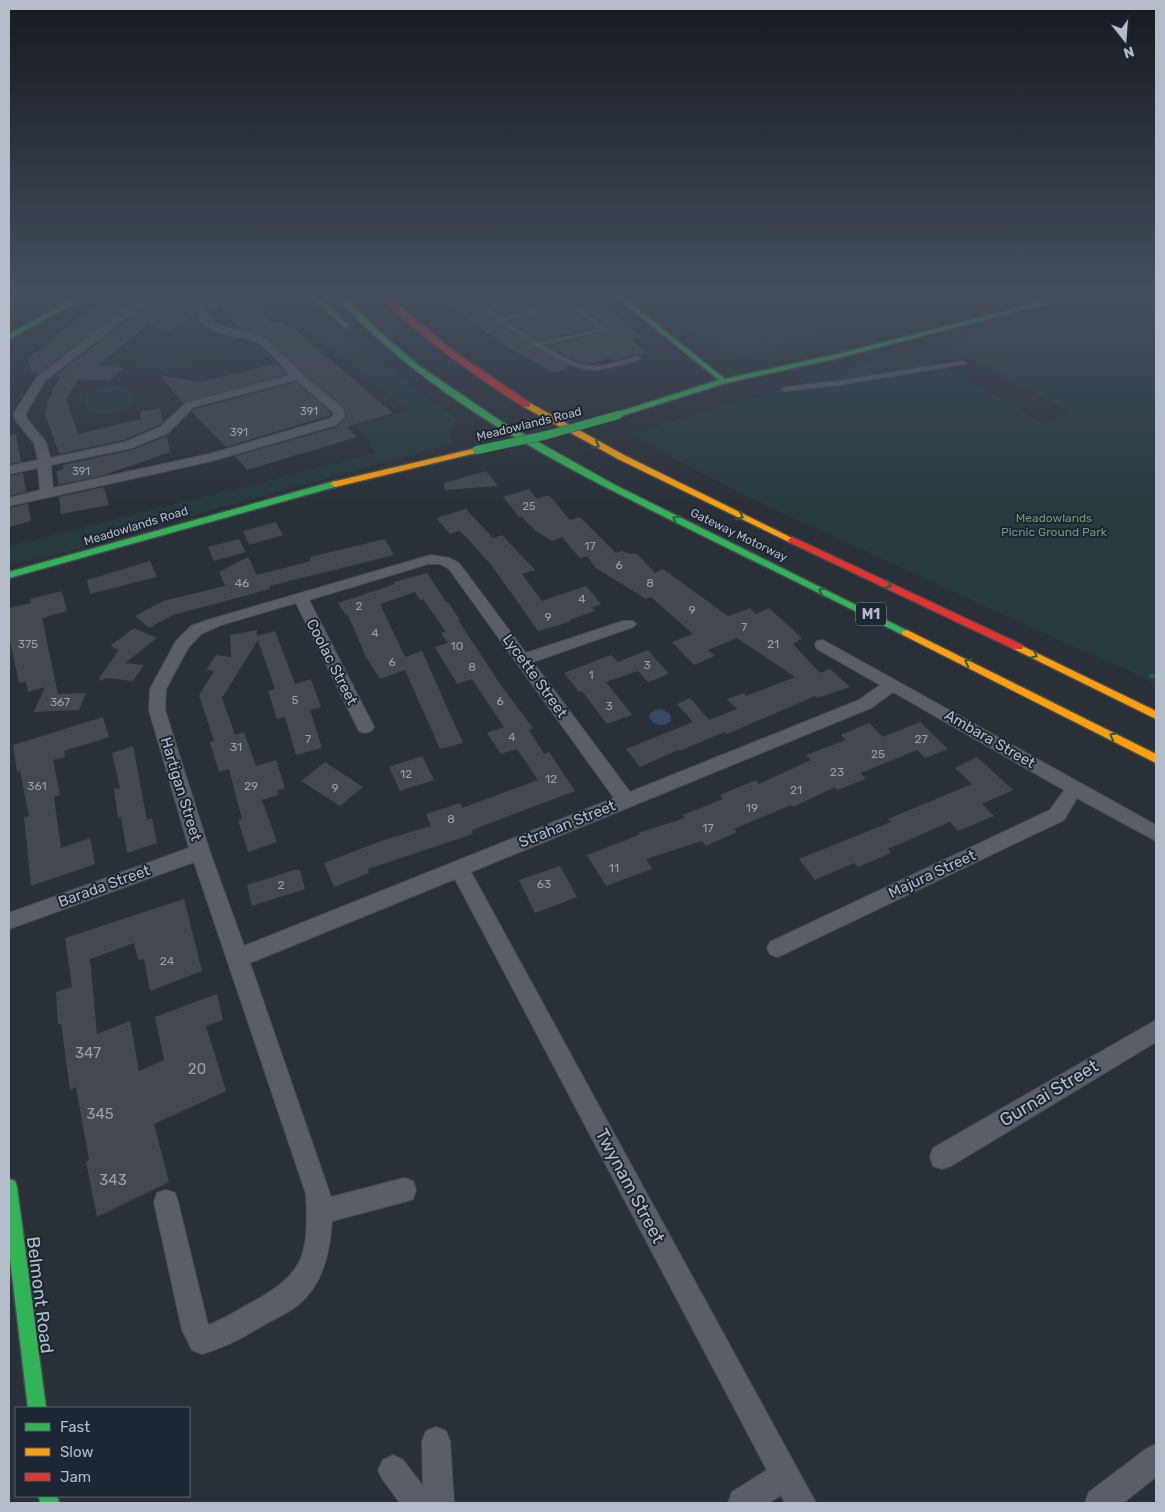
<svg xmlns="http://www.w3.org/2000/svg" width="1165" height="1512" font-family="Rubik,sans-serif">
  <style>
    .green { fill: #273a3e; fill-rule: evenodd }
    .water { fill: #384963 }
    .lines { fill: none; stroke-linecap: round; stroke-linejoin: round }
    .stream { stroke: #384963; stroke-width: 4.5 }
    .building { fill: #444950 }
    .lane-casing { stroke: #484c53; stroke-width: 2 }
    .street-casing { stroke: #484c53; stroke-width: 2 }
    .fast-casing { stroke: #484c53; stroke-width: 3 }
    .slow-casing { stroke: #484c53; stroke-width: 3 }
    .jam-casing { stroke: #484c53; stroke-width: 3 }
    .lane { fill: #5a5e66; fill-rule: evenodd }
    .street { fill: #5a5e66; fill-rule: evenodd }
    .fast { fill: #30b455; fill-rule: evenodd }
    .slow { fill: #ff9f0a; fill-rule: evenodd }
    .jam { fill: #e5322d; fill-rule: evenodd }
    .fast-bridge-casing { stroke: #484c53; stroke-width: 9; stroke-linecap: butt }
    .fast-bridge { stroke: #30b455; stroke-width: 8 }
    .oneway { stroke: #255f41 }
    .labels { text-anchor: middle; stroke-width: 4; stroke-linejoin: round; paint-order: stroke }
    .far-number-label { font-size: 11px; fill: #989fab }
    .far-street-label { font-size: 12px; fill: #b4bcc9; stroke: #1d2633 }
    .far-park-label { font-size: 12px; fill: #6b9a76; stroke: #1d2633 }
    .number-label { font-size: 12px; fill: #989fab }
    .shield { fill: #1d2633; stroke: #878f9c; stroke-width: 1 }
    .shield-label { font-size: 14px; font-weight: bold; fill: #b4bcc9 }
    .street-label { font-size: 15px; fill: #b4bcc9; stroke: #1d2633 }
    .near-number-label { font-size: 15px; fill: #989fab }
    .near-street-label { font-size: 18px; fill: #b4bcc9; stroke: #1d2633 }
  </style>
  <rect width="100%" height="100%" fill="#2a3038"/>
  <!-- green -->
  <path class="green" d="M250 293H296L377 360 457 420 450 431 453 444 201 513 74 550 9 565V546L376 453 355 425 408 411 289 316 276 318Z
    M632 293H748L816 337 765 351 737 354 700 338 657 307Z
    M1141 293H1156V685L1132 672 1063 642 741 494 629 434 966 335ZM947 344 1071 413 1043 423 920 352Z
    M150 353 195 362 196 364 182 374 176 375 130 366V364L145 354Z
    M107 383 108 387 119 386 132 393 134 399 131 406 106 414H93L86 406 84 402 89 391Z"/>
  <!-- water -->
  <path class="water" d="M662 709 670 714 671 721C664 727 655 726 650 719V714L655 710Z"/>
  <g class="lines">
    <!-- stream -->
    <path class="stream" d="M1151 676 1156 675"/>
  </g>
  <!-- building -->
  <path class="building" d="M114 293 145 294 134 300 38 374 32 373 27 359 59 335H55Z
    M166 293H217L205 303Z
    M491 293H555L564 301 501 315 475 297Z
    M565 293H593L615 311 612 312 623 321H622L641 336 631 339 648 354H637L614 361 611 358 588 364 569 358 548 346 607 331 604 325Z
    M232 296 250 297 248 299H256L252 305 272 323 280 321 288 328 292 327 393 413 347 427 357 437 247 470 235 456 337 427 347 417 344 407 303 373 267 337 242 330 220 307Z
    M465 299 525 341 571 366 557 372H551L496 340 446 302Z
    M155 301 196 311 170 333 148 324 98 366 124 368 109 381 79 379 66 399 78 434 141 419 140 412 160 408 163 422 159 425 124 440 59 454 45 414 48 399 54 392H51L61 377 55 376 144 307Z
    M570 307 595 328 539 341 509 321Z
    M256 344 268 354 287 374 183 403 160 375 200 382 275 364Z
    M296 382 331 413V415L226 447 192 412 195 409Z
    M16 434 21 462 9 464V435Z
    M167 436 170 452 101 476 58 485 57 471 64 469 62 465 132 450Z
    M486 471 498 486 445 490 444 483Z
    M23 473 26 492 9 496V476Z
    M104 487 109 505 61 514 59 497Z
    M529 489 537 499 549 495 570 520 580 517 616 553 622 551 629 554 636 553 655 573 663 569 728 616 750 608 756 614 769 608 802 638 793 644 820 673 830 669 850 687 817 698 815 696 727 734 725 732 679 751 678 750 640 767 626 749 693 722 677 704 690 698 709 720 737 709 727 699 744 693 746 696 795 677 737 638 708 650 715 656 694 665 672 642 693 634 651 597 646 599 596 568 587 556 580 558 562 537 552 541 536 531 522 517H519L503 497Z
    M28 504 31 521 9 527V508Z
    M466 509 493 538 502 535 535 570 522 574 542 601 586 586 601 604 592 608 595 611 569 620 570 622 538 631 492 566 466 537 459 531 450 534 436 518Z
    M276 522 283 535 249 545 243 531Z
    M239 539 246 552 214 561 208 547Z
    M385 539 394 555 269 586 270 589 173 615 149 628 135 616 163 601 225 586 219 572 248 557 257 575 311 561 310 557Z
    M150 561 157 577 90 594 87 580Z
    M427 573 446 602H448L460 620H458L500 684 533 728 529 730 544 754 549 752 575 791 472 830 473 834 368 869 369 873 334 887 324 863 381 841 431 826 426 814 460 803 462 808 538 780 517 749 501 754 487 733 504 727 472 679 457 684 435 647 448 643 441 633 446 632 423 599 420 600 415 592 380 604 405 657 422 651 463 743 440 749 405 670 380 679 366 657 348 615H346L338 603 395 584 394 582Z
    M62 591 67 611 42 618 58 694 86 693 79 710 34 712 45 687 28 692 26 681 19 683 9 636V608L31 603 30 599Z
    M134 628 157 638 125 663 144 665 133 681 105 678 101 681 99 678 119 650 110 646Z
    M257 630V636L275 631 295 684 311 679 321 707 310 710 322 748 296 755 285 717 277 719 268 691 275 689 258 640 222 698 235 735 244 732 256 766 276 760 285 788 277 791 278 795 262 800 277 842 248 852 238 820 242 819 229 769 219 772 210 742 214 741 199 695 214 671 206 670 216 655 231 657 230 635Z
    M648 650 669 674 648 682 638 671 606 682 632 715 607 724 582 691 579 692 564 673 611 655 618 662Z
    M103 717 109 737 64 751 65 757 53 760 60 795 54 797 61 848 90 838 95 864 31 886 24 817 29 816 20 771 17 772 13 745Z
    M920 722 948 749 925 758 917 750 861 773 866 779 837 790 835 787 793 807 791 805 734 829 737 832 706 846 702 841 646 859 652 869 606 886 587 855 639 835 638 833 685 818 683 815 723 799 720 795 756 780 759 784 811 760 806 755 846 740 841 735 869 723 883 737Z
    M133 746 147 820 152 818 157 843 127 853 121 817 118 818 114 789 120 788 112 753Z
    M422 756 434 780 400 791 389 767Z
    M977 757 1013 790 982 804 994 816 958 831 950 822 888 849 891 853 858 867 854 863 815 880 799 859 891 822 888 819 972 784 955 768Z
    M325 762 363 787 340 806 301 781Z
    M560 866 577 897 535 913 519 880Z
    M294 870H300L305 889 252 906 247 885Z
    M184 899 202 971 150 991 144 959 138 960 134 943 90 959 97 1034 130 1021 139 1071 164 1060 155 1017 217 994 223 1020 206 1026 226 1091 154 1124 169 1182 97 1217 86 1162 89 1160 76 1087 70 1090 61 1023 58 1025 56 992 72 987 65 938Z"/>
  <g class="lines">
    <!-- lane casing -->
    <g class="lane-casing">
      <path id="lane" d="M463 293H472L469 295 501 317 568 302 557 293H562L603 326 605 330 543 345C558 354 577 367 595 366 609 366 624 360 638 356L641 358C631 363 604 370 592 370 557 368 493 316 463 295ZM571 305 599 329 539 343 504 320Z
        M963 361 966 363 965 364 839 385 785 391 782 389 785 387 839 381Z"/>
    </g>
    <!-- street casing -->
    <g class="street-casing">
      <path id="street" d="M147 293H157L204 305 205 307 222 293H232C226 301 219 308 210 310L205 307 204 309 209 312 214 324 266 338 302 374 343 408 345 417 336 425 212 461 9 506V498L40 490 38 468 9 474V466L38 460 34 443 15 420 14 413 37 377 135 301 148 295ZM155 299 200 310C192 335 243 335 257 342 267 347 282 366 290 375L186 403 160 427 125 442 50 458 46 442 27 419 26 413 45 381 143 305ZM296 380 333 412V416L328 419 209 454 53 488 51 465 132 448 168 433 194 407Z
        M431 555 449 558 459 563 526 653 623 621H633L636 624 633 627 533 662 630 792 859 700 880 685 817 649 815 645 817 641 823 640 1156 825V841L1077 798 1064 820 784 954 777 957 770 954 767 948 770 942 1050 810 1064 790 893 692 871 708 471 872 816 1503H785L781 1495 769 1503H728L732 1492 767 1470 455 879 250 963 331 1197 404 1178 413 1181 416 1190 413 1199 404 1202 332 1221C330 1252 323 1285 298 1305 287 1314 274 1319 262 1326 243 1338 223 1348 202 1354L192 1350 182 1330 154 1202 157 1193 166 1190 175 1193 178 1202 208 1325C223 1320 236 1311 249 1304 305 1274 309 1256 306 1194L194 862 9 929V913L189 848 149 710 150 689 176 641 191 626 211 619ZM428 564H440L449 569 614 798 244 946 210 852 165 710 166 689 188 648 201 634 221 625 296 603 359 731 365 733 371 731 374 727 309 600Z
        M1156 1020V1042L951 1166 942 1169 933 1166 930 1157 933 1148Z
        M436 1427 446 1431 450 1441 454 1503H400L383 1480 378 1470 383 1460 393 1455 403 1460 423 1486 422 1441 426 1431Z
        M1156 1444V1477L1123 1503H1085L1089 1492 1146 1449Z"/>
    </g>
    <!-- fast casing -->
    <g class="fast-casing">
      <path id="fast" d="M85 293H93L9 339V334Z
        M307 293H314L348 325V327H344Z
        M333 293H340L383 335 418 365 502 422 615 485 912 633 911 635H903C828 597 752 560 677 523 554 462 425 397 333 293Z
        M611 293H618L725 379 838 354 1075 293H1087L838 358 726 383 618 417H615V413L719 380Z
        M335 481 338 482V486L9 578V572Z
        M9 1179 15 1181 17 1187 46 1408H28L9 1250Z
        M39 1496H57L59 1503H40Z"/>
    </g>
    <!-- slow casing -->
    <g class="slow-casing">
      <path id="slow" d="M524 403H530L624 455 796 540 792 543 789 542 618 459 524 407Z
        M477 448 481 450 480 452 335 487 331 484 332 482Z
        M907 630 1156 754V763L903 635 902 633 903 631Z
        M1018 644 1156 711V719L1014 649 1013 647 1014 645Z"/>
    </g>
    <!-- jam casing -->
    <g class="jam-casing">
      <path id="jam" d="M377 293H384L453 351 530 403V407H524C474 375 418 336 377 293Z
        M792 537 1022 645 1023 647 1022 649H1014L789 542 788 540Z"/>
    </g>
    <!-- lane -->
    <use href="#lane" class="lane"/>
    <!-- street -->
    <use href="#street" class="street"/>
    <!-- fast -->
    <use href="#fast" class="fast"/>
    <!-- slow -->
    <use href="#slow" class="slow"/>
    <!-- jam -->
    <use href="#jam" class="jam"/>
    <!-- fast-bridge casing -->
    <g class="fast-bridge-casing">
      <path id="fast-bridge" d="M477 450 547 435 618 415"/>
    </g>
    <!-- fast-bridge -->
    <use href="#fast-bridge" class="fast-bridge"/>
  </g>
  <!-- one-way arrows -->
  <defs><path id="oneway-chevron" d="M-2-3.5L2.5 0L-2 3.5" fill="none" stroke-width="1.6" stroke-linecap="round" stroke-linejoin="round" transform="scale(1.25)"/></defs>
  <g class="oneway">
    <use href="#oneway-chevron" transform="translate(596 445) rotate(29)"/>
    <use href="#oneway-chevron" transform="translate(740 516) rotate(25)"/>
    <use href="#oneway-chevron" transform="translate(676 519) rotate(-154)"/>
    <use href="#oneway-chevron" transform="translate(888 585) rotate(25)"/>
    <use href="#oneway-chevron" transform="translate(822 591) rotate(-154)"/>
    <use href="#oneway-chevron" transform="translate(1034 655) rotate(26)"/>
    <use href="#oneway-chevron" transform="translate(968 662) rotate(-154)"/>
    <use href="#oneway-chevron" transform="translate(1113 736) rotate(-153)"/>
  </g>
  <!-- sky -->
  <linearGradient id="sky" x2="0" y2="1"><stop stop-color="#171a1f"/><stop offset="0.58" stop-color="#444e5e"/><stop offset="1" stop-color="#444e5e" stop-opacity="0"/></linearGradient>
  <rect width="1165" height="505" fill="url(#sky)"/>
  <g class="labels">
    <!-- far-number labels -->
    <g class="far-number-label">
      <text x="309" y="415">391</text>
      <text x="239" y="436">391</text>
      <text x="81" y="475">391</text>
      <text x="529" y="510">25</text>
    </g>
    <!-- far-street labels -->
    <g class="far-street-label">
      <text transform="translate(529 424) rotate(-14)" y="4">Meadowlands Road</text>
      <text transform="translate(136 526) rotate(-17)" y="4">Meadowlands Road</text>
      <text transform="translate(739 535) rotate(26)" y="4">Gateway Motorway</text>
    </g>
    <!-- far-park labels -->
    <g class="far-park-label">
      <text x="1054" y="522">Meadowlands<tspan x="1054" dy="14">Picnic Ground Park</tspan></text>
    </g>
    <!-- number labels -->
    <g class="number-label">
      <text x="590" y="550">17</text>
      <text x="619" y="569">6</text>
      <text x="242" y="587">46</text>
      <text x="650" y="587">8</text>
      <text x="582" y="603">4</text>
      <text x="359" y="610">2</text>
      <text x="692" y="614">9</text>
      <text x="548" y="621">9</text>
      <text x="744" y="631">7</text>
      <text x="375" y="637">4</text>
      <text x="28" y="648">375</text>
      <text x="773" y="648">21</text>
      <text x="457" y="650">10</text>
      <text x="392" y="666">6</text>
      <text x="647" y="669">3</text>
      <text x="472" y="671">8</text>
      <text x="591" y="679">1</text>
      <text x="295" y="704">5</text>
      <text x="500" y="705">6</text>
      <text x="60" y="706">367</text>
      <text x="609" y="710">3</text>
      <text x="512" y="741">4</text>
      <text x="308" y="743">7</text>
      <text x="921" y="743">27</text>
      <text x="236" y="751">31</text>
      <text x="878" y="758">25</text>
      <text x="837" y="776">23</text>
      <text x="406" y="778">12</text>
      <text x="551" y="783">12</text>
      <text x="37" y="790">361</text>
      <text x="251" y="790">29</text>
      <text x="335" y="792">9</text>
      <text x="796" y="794">21</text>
      <text x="752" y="812">19</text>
      <text x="451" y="823">8</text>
      <text x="708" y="832">17</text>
      <text x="614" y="872">11</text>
      <text x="544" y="888">63</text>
      <text x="281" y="889">2</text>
      <text x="167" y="965">24</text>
    </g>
    <!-- shield labels -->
    <rect class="shield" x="856" y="602.5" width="30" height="23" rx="4"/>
    <g class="shield-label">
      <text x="871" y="619">M1</text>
    </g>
    <!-- street labels -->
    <g class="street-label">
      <text transform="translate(332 662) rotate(63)" y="5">Coolac Street</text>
      <text transform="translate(535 676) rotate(54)" y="5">Lycette Street</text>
      <text transform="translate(990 739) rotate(30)" y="5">Ambara Street</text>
      <text transform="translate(181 789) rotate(73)" y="5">Hartigan Street</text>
      <text transform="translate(567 824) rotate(-22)" y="5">Strahan Street</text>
      <text transform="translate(932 874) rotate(-25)" y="5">Majura Street</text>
      <text transform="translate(104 886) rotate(-20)" y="5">Barada Street</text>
    </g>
    <!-- near-number labels -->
    <g class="near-number-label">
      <text x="88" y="1058">347</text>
      <text x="197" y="1074">20</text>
      <text x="100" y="1119">345</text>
      <text x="113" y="1185">343</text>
    </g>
    <!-- near-street labels -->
    <g class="near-street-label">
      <text transform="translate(1049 1093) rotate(-31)" y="6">Gurnai Street</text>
      <text transform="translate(630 1186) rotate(62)" y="6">Twynam Street</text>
      <text transform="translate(40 1295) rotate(83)" y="6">Belmont Road</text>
    </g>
  </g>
  <!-- border -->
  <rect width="1165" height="1512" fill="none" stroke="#b4bcc9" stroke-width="20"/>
  <!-- legend -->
  <rect x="15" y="1407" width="175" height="90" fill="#1d2633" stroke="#59626f"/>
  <rect x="25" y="1423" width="25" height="8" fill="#30b455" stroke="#59626f"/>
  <text x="60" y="1432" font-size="15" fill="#b4bcc9">Fast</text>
  <rect x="25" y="1448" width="25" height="8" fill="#ff9f0a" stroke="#59626f"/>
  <text x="60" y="1457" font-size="15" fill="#b4bcc9">Slow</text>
  <rect x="25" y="1473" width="25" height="8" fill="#e5322d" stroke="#59626f"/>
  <text x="60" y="1482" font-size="15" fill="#b4bcc9">Jam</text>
  <!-- north arrow -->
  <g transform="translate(1125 40) rotate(163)" stroke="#1d2633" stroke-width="4" paint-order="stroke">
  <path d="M0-4L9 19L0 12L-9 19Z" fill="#b4bcc9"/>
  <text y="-8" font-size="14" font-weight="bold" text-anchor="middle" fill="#b4bcc9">N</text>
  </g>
</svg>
